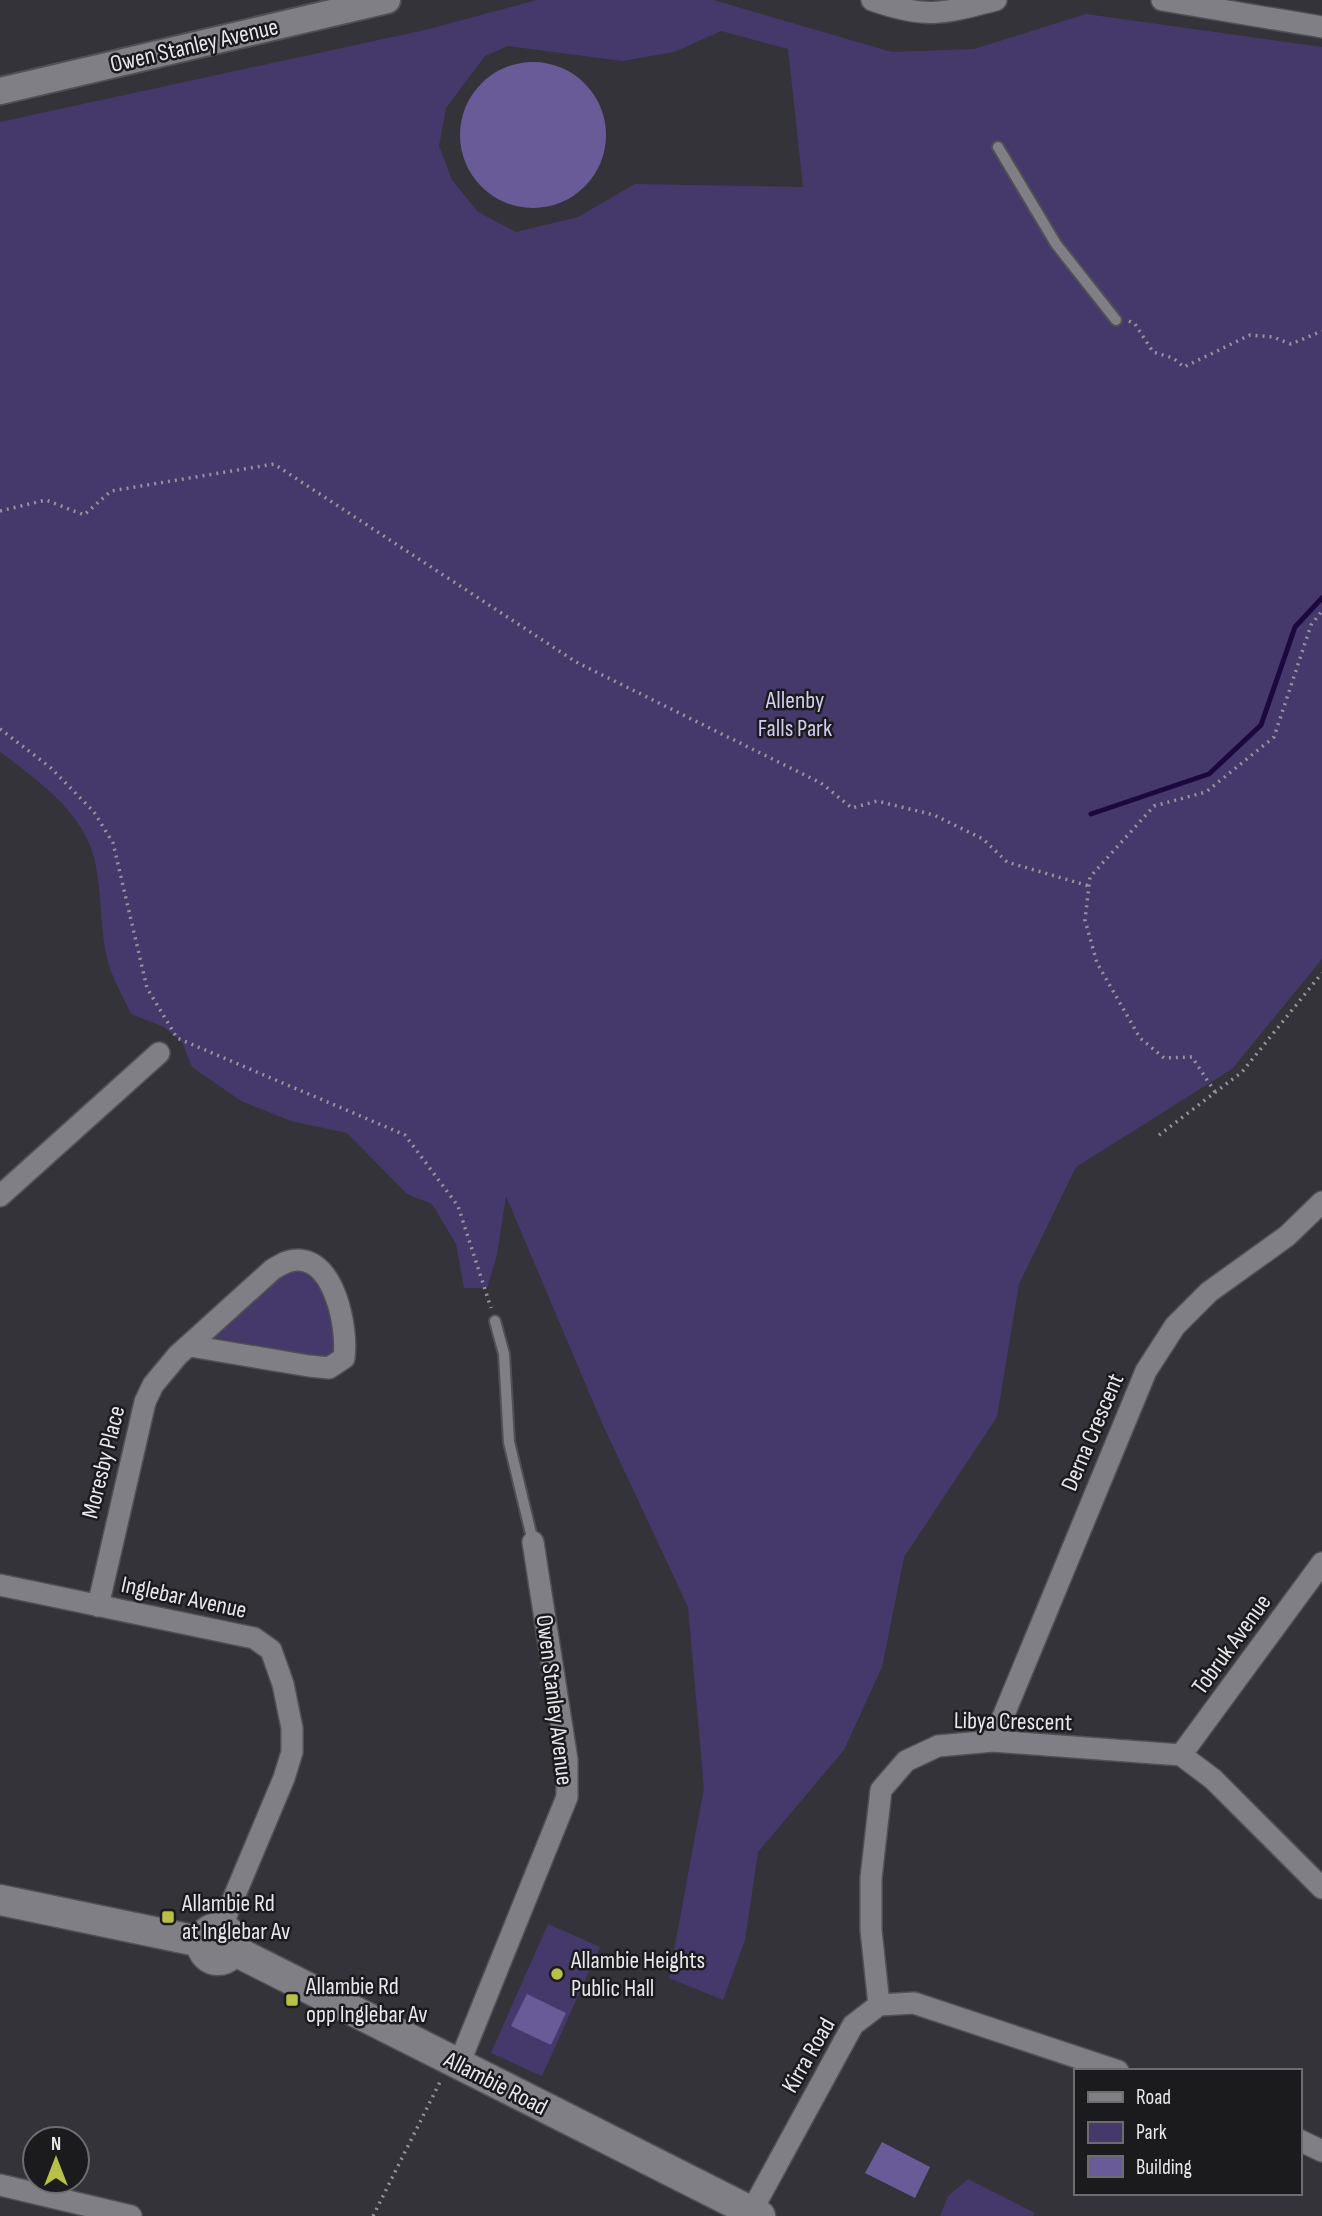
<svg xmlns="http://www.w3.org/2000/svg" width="1322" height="2216" font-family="'Sofia Sans Condensed',sans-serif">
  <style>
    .green { fill: #45396c; fill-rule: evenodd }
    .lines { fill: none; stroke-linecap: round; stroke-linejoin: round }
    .stream { stroke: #1c083f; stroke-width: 5 }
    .building { fill: #695b98 }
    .service-casing { stroke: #505055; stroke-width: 14 }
    .minor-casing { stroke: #505055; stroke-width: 24 }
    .tertiary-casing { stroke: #505055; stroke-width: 30 }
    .secondary-casing { stroke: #505055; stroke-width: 33 }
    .path { stroke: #949499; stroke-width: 3.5; stroke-dasharray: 2 5; stroke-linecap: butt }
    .service { stroke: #807f86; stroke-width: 10 }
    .minor { stroke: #807f86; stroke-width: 21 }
    .tertiary { stroke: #807f86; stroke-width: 26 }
    .secondary { stroke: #807f86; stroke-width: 30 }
    .poi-dot { fill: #b8c147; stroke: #1b1b1e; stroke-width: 2.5 }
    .labels { text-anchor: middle; stroke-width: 5; stroke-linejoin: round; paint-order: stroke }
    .street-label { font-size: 24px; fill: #e8e8ec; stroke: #1b1b1e }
    .park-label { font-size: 24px; fill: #d3cdf1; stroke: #1b1b1e }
    .poi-label { font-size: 24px; fill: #e8e8ec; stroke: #1b1b1e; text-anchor: start }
  </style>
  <rect width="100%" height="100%" fill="#343339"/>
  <!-- green -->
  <path class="green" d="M537 0H713L892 52 974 49 1086 14 1322 47V959L1232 1069 1076 1167 1019 1284 997 1417 904 1557 882 1667 844 1750 758 1852 745 1940 723 2000 669 1978 704 1788 688 1607 602 1423 506 1196 497 1255 487 1288H464L456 1244 432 1204 407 1194 347 1133 291 1121 241 1101 192 1067 182 1042 164 1027 131 1014C124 998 114 982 109 965 99 933 103 889 93 854 81 811 34 777 0 752V122L425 30ZM721 31 788 49 803 187 635 184 578 217 516 232 478 212 452 180 439 146 446 108 485 56 508 46 622 61 674 52Z
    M294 1267C332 1281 332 1320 338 1354L331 1359 216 1338 215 1333 279 1276Z
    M548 1924 600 1947 542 2076 491 2053Z
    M968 2179 1035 2213 1033 2216H940L948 2196Z"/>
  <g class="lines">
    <!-- stream -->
    <path class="stream" d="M1091 814 1209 774 1261 725 1295 627 1322 598"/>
  </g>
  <!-- building -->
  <path class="building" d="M460 135a73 73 0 1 1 146 0a73 73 0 1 1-146 0Z
    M527 1994 566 2013 551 2045 511 2026Z
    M882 2142 930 2167 915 2198 865 2173Z"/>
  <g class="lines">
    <!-- service casing -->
    <g class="service-casing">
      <path id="service" d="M998 147 1056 244 1116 320
        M495 1321 504 1354 509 1442 533 1542"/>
    </g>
    <!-- minor casing -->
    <g class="minor-casing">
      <path id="minor" d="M872 0C925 19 942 14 996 0
        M1162 0 1322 27
        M0 1196 159 1053
        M0 1585 254 1638 271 1650 283 1684 292 1728V1752L284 1778 221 1928
        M98 1606 145 1402 153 1385 178 1355 272 1270C280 1265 287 1260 297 1260 335 1259 348 1329 344 1358L329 1368 309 1366 190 1346
        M993 1741 1146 1371 1175 1326 1209 1292 1287 1236 1322 1202
        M1181 1755 1322 1563
        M879 2005 871 1930V1878L881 1790 906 1761 938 1746 993 1741 1181 1755 1213 1779 1322 1888
        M459 2064 567 1797V1760L533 1542
        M1299 2140 1322 2151
        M0 2185 131 2216
        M751 2212 853 2025 879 2005 914 2003 1118 2071"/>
    </g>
    <!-- tertiary casing -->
    <g class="tertiary-casing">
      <path id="tertiary" d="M0 91 387 0"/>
    </g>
    <!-- secondary casing -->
    <g class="secondary-casing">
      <path id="secondary" d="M0 1900 202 1942
        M202 1944a16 16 0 1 1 32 0a16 16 0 1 1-32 0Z
        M233 1950 760 2216"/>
    </g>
    <!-- path -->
    <path class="path" d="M1129 321 1135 324 1153 352 1173 358 1184 367 1250 335 1273 337 1291 344 1322 331
      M0 511 46 500 84 515 111 491 274 464 576 662 821 783 852 808 877 801 934 815 983 839 1007 862 1089 886
      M0 729 51 768 94 812 113 843 147 988 177 1038 405 1135 458 1206 491 1308
      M1215 1092 1192 1057 1164 1058 1140 1038 1097 963 1085 920 1090 877 1154 806 1206 792 1274 737 1311 625 1322 611
      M1159 1135 1242 1072 1322 973
      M373 2216 440 2082"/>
    <!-- service -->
    <use href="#service" class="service"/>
    <!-- minor -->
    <use href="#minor" class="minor"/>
    <!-- tertiary -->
    <use href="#tertiary" class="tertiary"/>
    <!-- secondary -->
    <use href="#secondary" class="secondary"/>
  </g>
  <!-- markers -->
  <g class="poi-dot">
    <rect x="161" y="1910" width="14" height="14" rx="3.5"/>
    <circle cx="557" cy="1974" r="7"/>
    <rect x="285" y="1993" width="14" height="14" rx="3.5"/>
  </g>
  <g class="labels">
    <!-- street labels -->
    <g class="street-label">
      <text transform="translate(194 45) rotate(-13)" y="8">Owen Stanley Avenue</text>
      <text transform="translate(1092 1432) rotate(-67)" y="8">Derna Crescent</text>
      <text transform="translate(103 1462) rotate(-76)" y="8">Moresby Place</text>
      <text transform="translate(184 1597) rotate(12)" y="8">Inglebar Avenue</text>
      <text transform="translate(1231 1644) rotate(-54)" y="8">Tobruk Avenue</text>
      <text transform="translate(555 1700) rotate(83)" y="8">Owen Stanley Avenue</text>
      <text transform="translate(1013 1721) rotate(1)" y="8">Libya Crescent</text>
      <text transform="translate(808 2055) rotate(-60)" y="8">Kirra Road</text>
      <text transform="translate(496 2083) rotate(27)" y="8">Allambie Road</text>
    </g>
    <!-- park labels -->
    <g class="park-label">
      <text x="795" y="708">Allenby<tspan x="795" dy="28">Falls Park</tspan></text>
    </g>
    <!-- poi labels -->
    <g class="poi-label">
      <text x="182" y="1911">Allambie Rd<tspan x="182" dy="28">at Inglebar Av</tspan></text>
      <text x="571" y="1968">Allambie Heights<tspan x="571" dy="28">Public Hall</tspan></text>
      <text x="306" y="1994">Allambie Rd<tspan x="306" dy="28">opp Inglebar Av</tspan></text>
    </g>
  </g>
  <!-- legend -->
  <rect x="1074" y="2069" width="228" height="126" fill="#1b1b1e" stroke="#6d6d70" stroke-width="2"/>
  <rect x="1088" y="2092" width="35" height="10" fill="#807f86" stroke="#6d6d70" stroke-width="2"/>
  <text x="1136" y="2104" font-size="21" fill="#e8e8ec">Road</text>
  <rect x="1088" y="2122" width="35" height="21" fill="#45396c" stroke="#6d6d70" stroke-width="2"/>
  <text x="1136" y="2139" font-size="21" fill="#e8e8ec">Park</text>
  <rect x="1088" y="2156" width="35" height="21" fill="#695b98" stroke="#6d6d70" stroke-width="2"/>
  <text x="1136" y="2174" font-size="21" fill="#e8e8ec">Building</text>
  <!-- north arrow -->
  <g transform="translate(56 2160)"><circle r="33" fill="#1b1b1e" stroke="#6d6d70" stroke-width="2"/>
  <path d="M0-5L12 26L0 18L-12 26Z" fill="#b8c147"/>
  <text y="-10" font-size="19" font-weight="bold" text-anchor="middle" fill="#e8e8ec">N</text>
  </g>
</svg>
